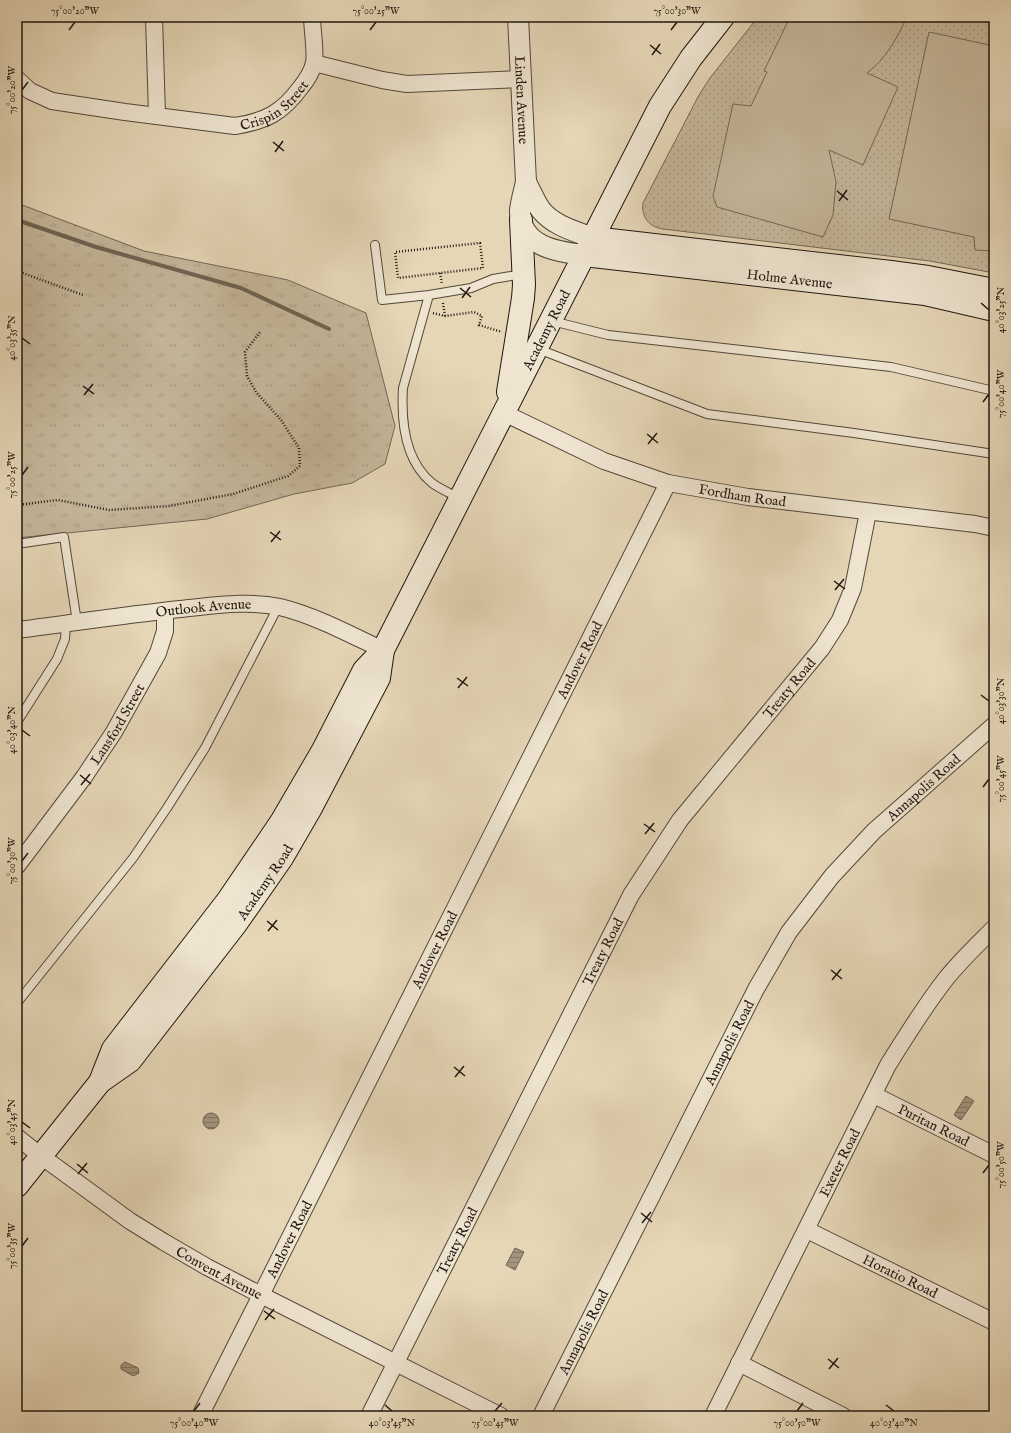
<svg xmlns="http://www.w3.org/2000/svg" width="1011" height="1433" font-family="'IM FELL English',serif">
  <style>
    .grass { fill: url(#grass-tufts); stroke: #736656 }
    .park { fill: url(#park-dots); stroke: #736656 }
    .garden { fill: #c4b69a; stroke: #736656 }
    .water { fill: url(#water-rules); stroke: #6f6352 }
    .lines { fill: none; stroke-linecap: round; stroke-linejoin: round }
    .stream { stroke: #6f6352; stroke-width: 4 }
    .service-casing { stroke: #53473a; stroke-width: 10 }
    .minor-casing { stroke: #53473a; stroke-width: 18 }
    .tertiary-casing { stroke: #53473a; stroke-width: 22 }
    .secondary-casing { stroke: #221711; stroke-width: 24 }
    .path { stroke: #221711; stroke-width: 2.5; stroke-dasharray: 1 2; stroke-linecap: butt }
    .service { stroke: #eee4d0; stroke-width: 8 }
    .minor { stroke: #eee4d0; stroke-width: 16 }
    .tertiary { stroke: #eee4d0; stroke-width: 20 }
    .secondary { stroke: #eee4d0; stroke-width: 22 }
    .ticks { fill: none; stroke: #221711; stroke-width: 1.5 }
    .labels { text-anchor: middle; stroke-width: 3; stroke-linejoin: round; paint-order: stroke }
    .street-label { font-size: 14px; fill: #221711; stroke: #eee4d0 }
    .neatline { fill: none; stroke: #221711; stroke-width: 1.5 }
    .ticks-label { font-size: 10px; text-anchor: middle; fill: #221711 }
  </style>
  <defs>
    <pattern id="grass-tufts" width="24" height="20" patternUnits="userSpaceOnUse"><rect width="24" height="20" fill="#c4b69a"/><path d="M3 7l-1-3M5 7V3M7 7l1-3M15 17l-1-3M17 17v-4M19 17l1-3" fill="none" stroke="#a89c84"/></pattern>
    <pattern id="park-dots" width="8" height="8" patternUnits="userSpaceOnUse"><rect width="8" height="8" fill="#c4b69a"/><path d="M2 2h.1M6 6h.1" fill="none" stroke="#a89c84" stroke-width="1.8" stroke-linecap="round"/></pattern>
    <pattern id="water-rules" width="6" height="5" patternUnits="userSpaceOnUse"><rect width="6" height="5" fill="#a3957e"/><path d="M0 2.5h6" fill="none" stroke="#847966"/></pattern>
  </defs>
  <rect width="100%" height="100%" fill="#e5d6b6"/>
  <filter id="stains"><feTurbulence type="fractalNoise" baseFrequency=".005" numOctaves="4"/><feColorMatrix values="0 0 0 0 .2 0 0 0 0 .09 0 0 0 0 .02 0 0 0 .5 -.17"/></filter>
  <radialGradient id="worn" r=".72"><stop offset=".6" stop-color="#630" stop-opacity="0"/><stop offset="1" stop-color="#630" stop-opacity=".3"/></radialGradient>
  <!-- grass -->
  <path class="grass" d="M17 203 144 251 288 280 366 313 395 426 385 464 352 483 294 494 207 519 17 538Z"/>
  <!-- park -->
  <path class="park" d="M758 17H994V273L930 261 663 229C649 227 641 217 643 203L699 95 710 78Z"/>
  <!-- garden -->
  <path class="garden" d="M790 17H907C897 38 886 59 867 73L898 87 863 165 829 150 836 182 833 215 823 237 717 207 713 196 733 104 751 106 767 72 764 71Z
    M929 32 994 46V251L975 250 974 237 889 219Z"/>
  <!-- water -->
  <path class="water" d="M966 1096 974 1101 961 1120 954 1115Z
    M203 1121a8 8 0 1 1 16 0a8 8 0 1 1-16 0Z
    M515 1248 524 1252 515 1270 506 1265Z
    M125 1362 138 1368 139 1373 133 1376 121 1369V1365Z"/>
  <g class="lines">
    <!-- stream -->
    <path class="stream" d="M17 220 96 247 241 288 329 329"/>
    <!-- service casing -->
    <g class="service-casing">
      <path id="service" d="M375 245 382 300 429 295 471 288 493 279 523 274
        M429 295 403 388C401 421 404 460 432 483 440 489 450 493 459 498
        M552 321 608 335 891 367 994 391
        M538 349 707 414 854 433 994 454
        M17 544 64 537 77 622
        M17 722 57 659 65 639 66 624
        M17 1003 133 858 167 808 205 748 278 607"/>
    </g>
    <!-- minor casing -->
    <g class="minor-casing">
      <g id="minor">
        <path d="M154 17 157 115"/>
        <path d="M314 63 382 80 407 84 521 79"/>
        <path id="s1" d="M17 79 30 91 52 101 125 112 235 126C266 121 282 113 301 87 306 81 312 71 314 63 316 54 312 27 312 17"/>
        <path id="s2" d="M504 413 604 461 668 483 748 497 975 524 994 528"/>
        <path id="s3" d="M17 630C71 623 125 615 180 609 212 606 247 600 280 607 316 616 349 634 383 650"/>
        <path id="s4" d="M17 866 84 777 114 732 158 653 165 631V611"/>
        <path id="s5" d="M874 1095 994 1155"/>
        <path id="s6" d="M17 1137 41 1156 130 1221 164 1242 207 1267 261 1295 501 1416"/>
        <path id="s7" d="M807 1230 994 1322"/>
        <path d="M739 1363 843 1416"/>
        <path id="s8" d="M200 1416 261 1295 668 483"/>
        <path id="s9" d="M369 1416 631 895 680 820 822 648 840 620 853 588 868 512"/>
        <path id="s10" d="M541 1416 756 989 789 932 832 876 874 831 994 725"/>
        <path id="s11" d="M713 1416 888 1065C906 1036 924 1007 945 980 960 961 977 945 994 928"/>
      </g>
    </g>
    <!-- tertiary casing -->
    <g class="tertiary-casing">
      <g id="tertiary">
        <path id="s12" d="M518 17 526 182C524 191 521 201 520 210 519 246 557 252 584 255"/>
        <path d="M526 182C531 191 535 202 541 210 554 226 575 231 593 238"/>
      </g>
    </g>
    <!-- secondary casing -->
    <g class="secondary-casing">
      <g id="secondary">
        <path d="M593 238 891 272 928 277 994 290"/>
        <path id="s13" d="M584 255 925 294 994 310"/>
        <path d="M508 392 523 298 524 285 521 220"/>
        <path id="s14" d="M100 1082 113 1049 228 900 281 822 323 750 364 670 383 650 660 106 691 58 723 17"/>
        <path id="s15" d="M17 1186 100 1082 130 1061 236 924 282 858 311 808 379 678 383 650"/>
      </g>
    </g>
    <!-- path -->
    <path class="path" d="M480 243 483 268 398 278 395 252Z
      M17 271 83 295
      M440 273 442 284
      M443 303 445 316
      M433 313 445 316 474 312 482 316 479 325 502 332
      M17 505 58 500 109 510 169 506 233 494 288 476 300 466 299 448 281 420 256 392 247 376 245 352 260 332"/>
    <!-- service -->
    <use href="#service" class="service"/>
    <!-- minor -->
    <use href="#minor" class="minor"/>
    <!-- tertiary -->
    <use href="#tertiary" class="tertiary"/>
    <!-- secondary -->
    <use href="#secondary" class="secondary"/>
  </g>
  <!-- ticks -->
  <path class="ticks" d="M69 30 75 22M370 30 376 22M671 30 677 22M650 45 661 54M652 55 660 44M22 90 28 82M273 142 284 151M275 152 283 141M837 191 848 200M839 201 847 190M460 288 471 297M462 298 470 287M981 303 989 310M22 338 30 344M83 386 94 394M84 395 93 384M983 402 989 394M647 434 658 443M648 444 657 433M22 475 28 467M270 532 281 540M271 542 280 531M834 581 845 589M835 590 844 579M457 678 468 686M458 688 467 677M981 695 989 701M22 730 30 736M80 775 91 784M81 785 90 774M983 787 989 779M644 824 655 832M645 834 654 823M22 861 28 853M267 921 278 930M268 931 277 920M831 970 842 979M832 980 841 969M454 1067 465 1076M455 1077 464 1066M22 1122 30 1128M77 1164 88 1173M983 1173 989 1165M78 1174 87 1163M641 1213 652 1222M642 1223 651 1212M22 1246 28 1238M264 1311 275 1319M265 1320 274 1309M828 1359 839 1368M829 1369 838 1358M385 1405 392 1411M886 1405 894 1411M194 1411 200 1403M495 1411 502 1403M797 1411 803 1403"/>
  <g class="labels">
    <!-- street labels -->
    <g class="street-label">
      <text dy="5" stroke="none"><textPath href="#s12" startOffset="83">Linden Avenue</textPath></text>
      <text dy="5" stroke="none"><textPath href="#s1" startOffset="272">Crispin Street</textPath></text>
      <text dy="5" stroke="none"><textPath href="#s13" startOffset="207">Holme Avenue</textPath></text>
      <text dy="5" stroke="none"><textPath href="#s14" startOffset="878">Academy Road</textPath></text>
      <text dy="5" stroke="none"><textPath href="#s2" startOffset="254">Fordham Road</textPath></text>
      <text dy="5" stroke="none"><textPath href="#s3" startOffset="188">Outlook Avenue</textPath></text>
      <text dy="5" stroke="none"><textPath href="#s8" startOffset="846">Andover Road</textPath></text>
      <text dy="5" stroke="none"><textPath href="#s9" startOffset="844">Treaty Road</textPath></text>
      <text dy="5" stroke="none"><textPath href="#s4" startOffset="174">Lansford Street</textPath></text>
      <text dy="5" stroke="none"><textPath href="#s10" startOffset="742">Annapolis Road</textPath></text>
      <text dy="5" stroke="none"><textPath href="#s15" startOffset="394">Academy Road</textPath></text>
      <text dy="5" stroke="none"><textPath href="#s8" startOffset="522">Andover Road</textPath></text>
      <text dy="5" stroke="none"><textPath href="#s9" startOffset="520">Treaty Road</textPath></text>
      <text dy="5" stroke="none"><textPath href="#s10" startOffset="418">Annapolis Road</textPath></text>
      <text dy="5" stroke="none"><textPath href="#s5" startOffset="67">Puritan Road</textPath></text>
      <text dy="5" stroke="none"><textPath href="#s11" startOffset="283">Exeter Road</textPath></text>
      <text dy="5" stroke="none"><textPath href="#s8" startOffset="198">Andover Road</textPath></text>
      <text dy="5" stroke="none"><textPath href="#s9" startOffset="196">Treaty Road</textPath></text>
      <text dy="5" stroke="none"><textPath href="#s6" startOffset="244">Convent Avenue</textPath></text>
      <text dy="5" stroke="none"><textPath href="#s7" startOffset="104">Horatio Road</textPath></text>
      <text dy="5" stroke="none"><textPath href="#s10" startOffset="94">Annapolis Road</textPath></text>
    </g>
  </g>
  <!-- margin -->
  <rect width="1011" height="1433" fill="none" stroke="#e5d6b6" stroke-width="44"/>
  <rect x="22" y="22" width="967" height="1389" class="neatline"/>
  <g class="ticks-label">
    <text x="75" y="14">75°00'20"W</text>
    <text x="376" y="14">75°00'25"W</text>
    <text x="677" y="14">75°00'30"W</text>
    <text transform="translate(11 90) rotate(-90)" y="4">75°00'20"W</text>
    <text transform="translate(1000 310) rotate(-90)" y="4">40°03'25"N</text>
    <text transform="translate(11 338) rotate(-90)" y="4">40°03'35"N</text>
    <text transform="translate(1000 394) rotate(-90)" y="4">75°00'40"W</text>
    <text transform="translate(11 475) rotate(-90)" y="4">75°00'25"W</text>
    <text transform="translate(1000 701) rotate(-90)" y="4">40°03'30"N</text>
    <text transform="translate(11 730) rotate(-90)" y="4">40°03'40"N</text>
    <text transform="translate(1000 779) rotate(-90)" y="4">75°00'45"W</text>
    <text transform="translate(11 861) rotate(-90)" y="4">75°00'30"W</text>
    <text transform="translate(11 1122) rotate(-90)" y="4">40°03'45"N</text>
    <text transform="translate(1000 1165) rotate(-90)" y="4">75°00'50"W</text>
    <text transform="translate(11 1246) rotate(-90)" y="4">75°00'35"W</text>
    <text x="194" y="1426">75°00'40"W</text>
    <text x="392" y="1426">40°03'45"N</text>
    <text x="495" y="1426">75°00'45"W</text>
    <text x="797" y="1426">75°00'50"W</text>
    <text x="894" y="1426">40°03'40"N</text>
  </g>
  <rect width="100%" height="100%" filter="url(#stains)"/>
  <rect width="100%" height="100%" fill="url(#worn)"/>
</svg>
